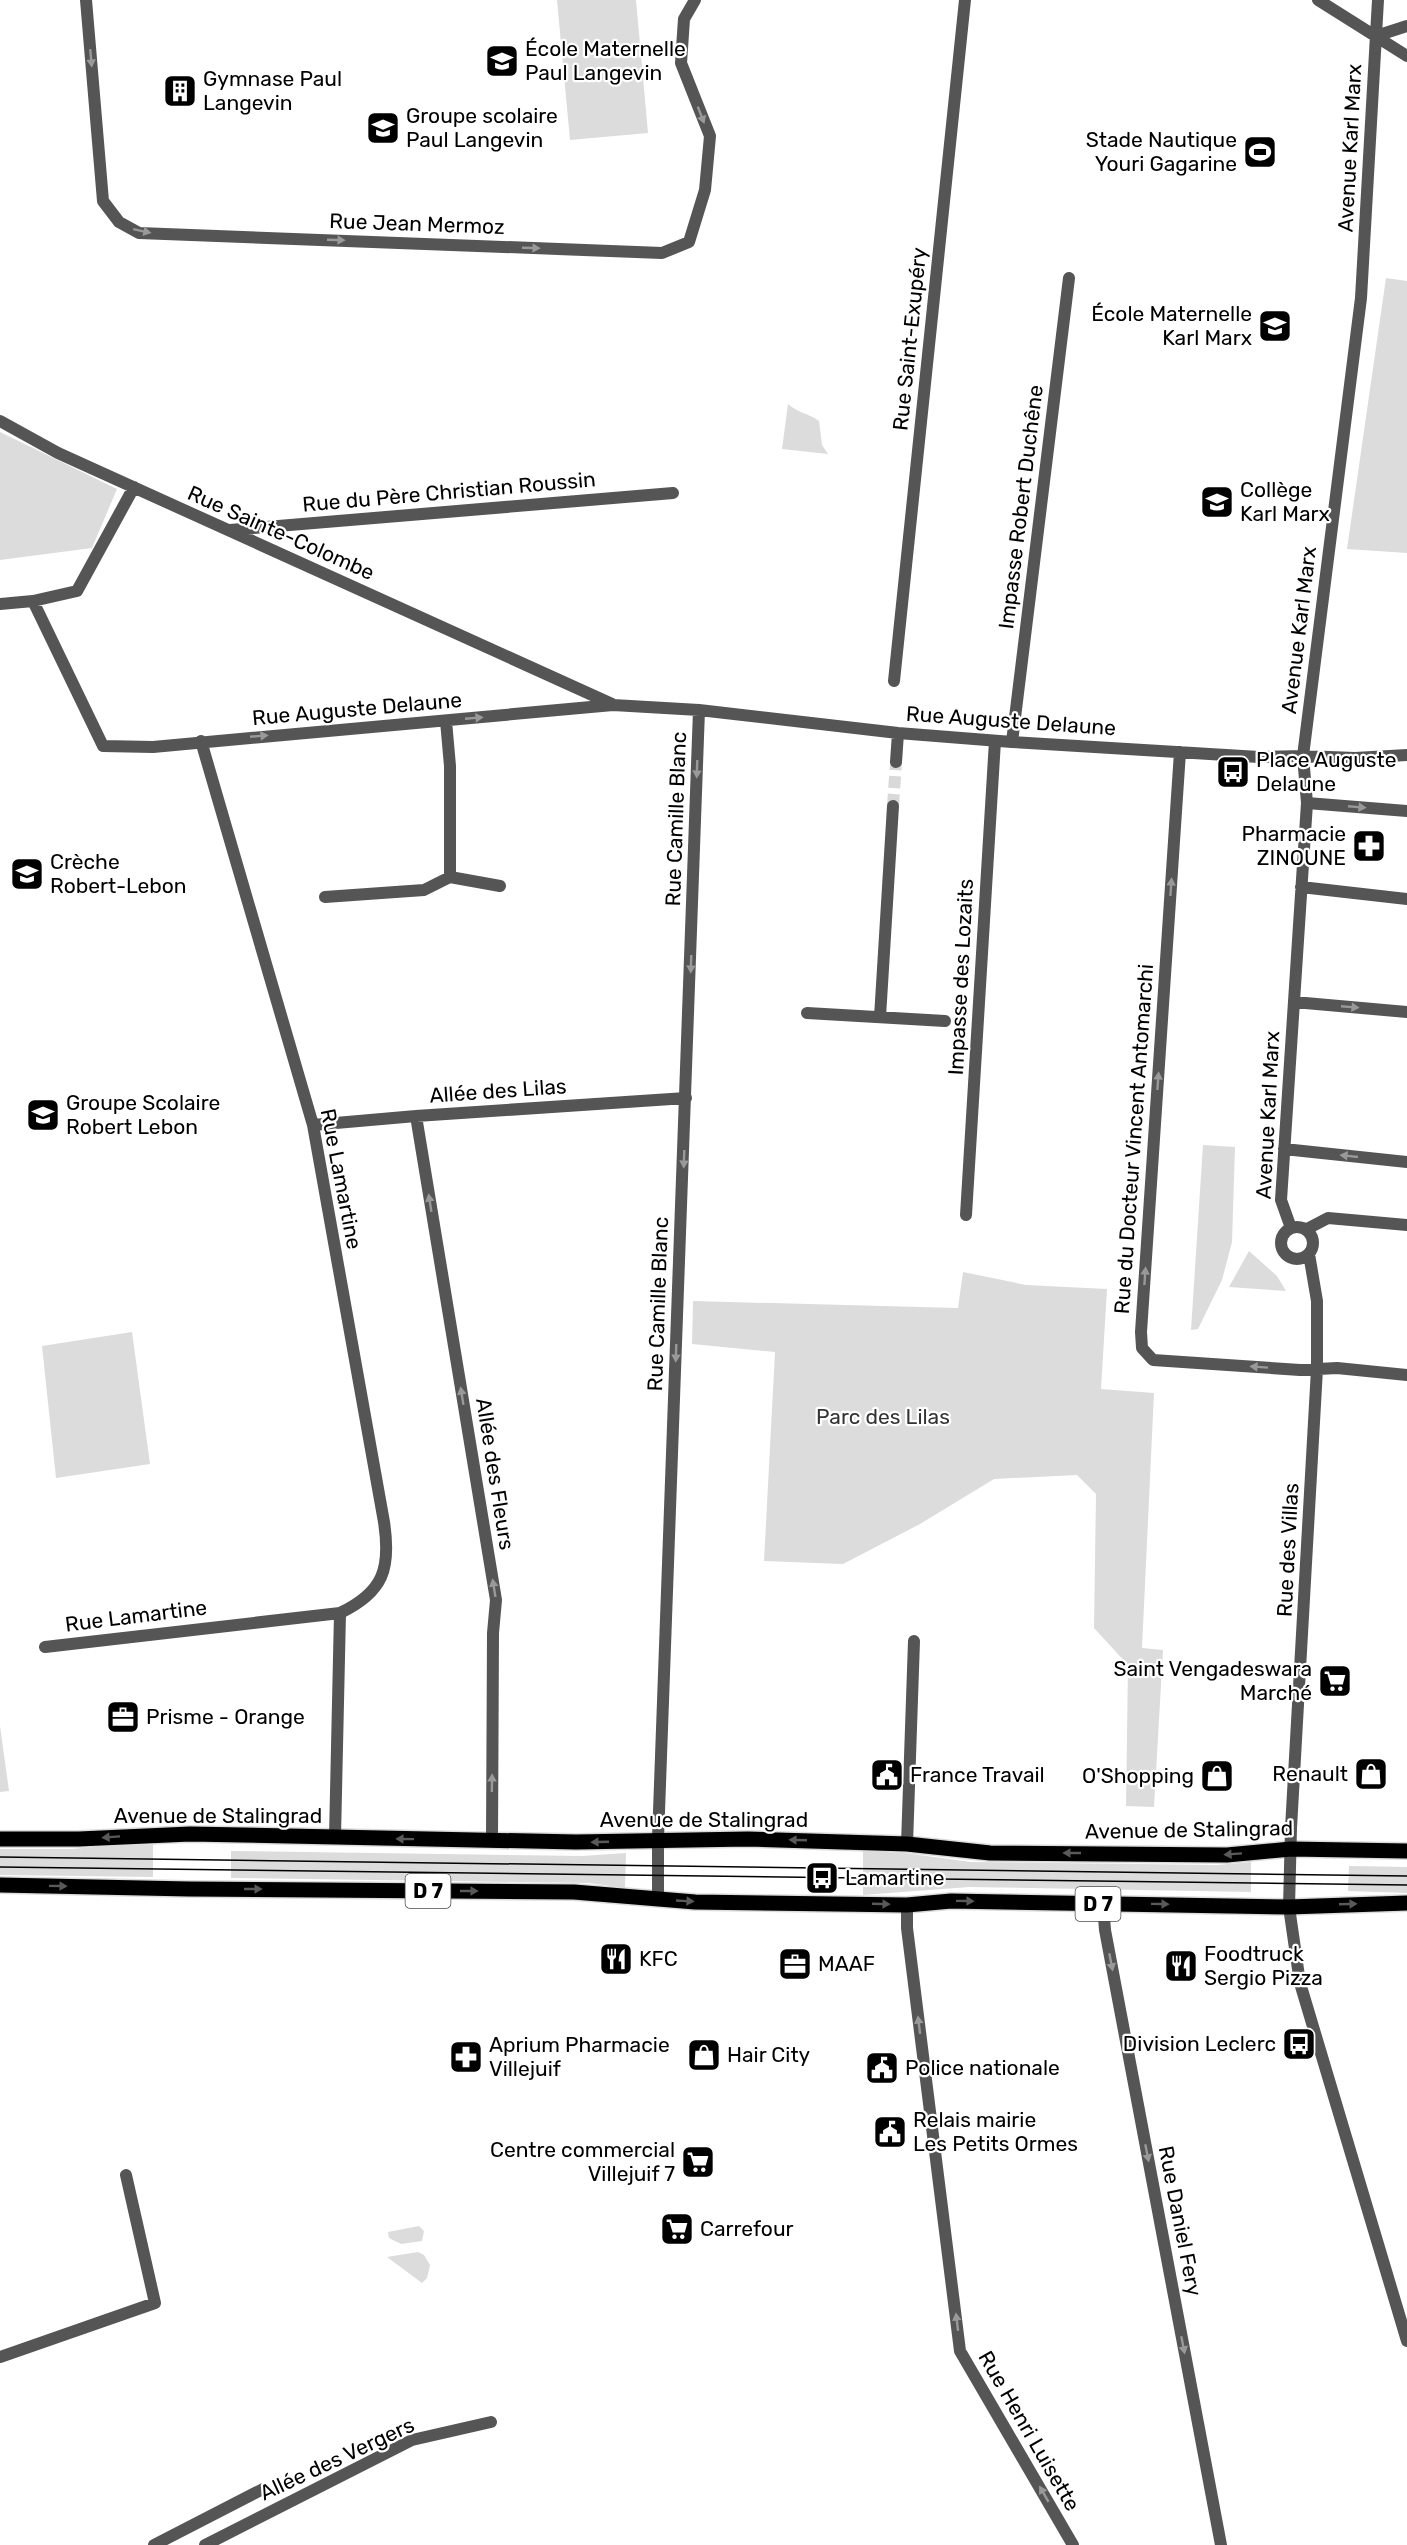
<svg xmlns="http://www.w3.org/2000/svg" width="1407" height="2545" font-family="Rubik,sans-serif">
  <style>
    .green { fill: #dcdcdc }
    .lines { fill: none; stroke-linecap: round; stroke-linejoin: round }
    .street-tunnel { stroke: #d9d9d9; stroke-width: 12; stroke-dasharray: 12 6; stroke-linecap: butt }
    .primary-casing { stroke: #dbdbdb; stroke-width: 18 }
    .street { stroke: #555; stroke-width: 12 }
    .primary { stroke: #000; stroke-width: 15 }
    .tram { stroke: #000; stroke-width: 1.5 }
    .oneway { fill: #999 }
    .oneway2 { fill: #595959 }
    .labels { text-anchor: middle; stroke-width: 4.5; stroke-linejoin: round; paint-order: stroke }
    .shield { fill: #fff; stroke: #4c4c4c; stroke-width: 1.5 }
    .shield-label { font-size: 20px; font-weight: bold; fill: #000 }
    .poi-label { font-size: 21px; fill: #000; stroke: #fff; text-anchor: start }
    .street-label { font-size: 21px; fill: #000; stroke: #fff }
    .park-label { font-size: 21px; fill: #333; stroke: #fff }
  </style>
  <rect width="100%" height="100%" fill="#fff"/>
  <!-- green -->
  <path class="green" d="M557 0H636L648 133 570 140Z
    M1386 278 1407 281V553L1347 549Z
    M788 404C798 413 808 413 819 421L822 445 828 454 782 449Z
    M0 432 117 489 92 548 0 560Z
    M1203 1145 1235 1147 1232 1242 1222 1280 1198 1329 1191 1330Z
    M1249 1251 1277 1276 1286 1291 1229 1287Z
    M963 1272 1026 1285 1107 1289 1101 1389 1154 1393 1142 1648 1163 1650 1154 1807 1126 1806 1128 1665 1094 1628 1096 1494 1077 1475 994 1479 920 1524 843 1564 764 1561 775 1352 692 1344 693 1301 958 1308Z
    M132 1332 150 1464 56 1478 42 1346Z
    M0 1726 9 1791 0 1792Z
    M117 1845H153V1877L0 1875V1849H72Z
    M231 1851 582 1856 626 1853 625 1888 589 1883 231 1878Z
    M863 1851 905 1853 971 1862 1217 1865 1251 1862V1892L969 1887 863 1895Z
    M1349 1866 1407 1867V1893L1348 1891Z
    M419 2226 424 2231 422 2241 401 2244 389 2238 388 2232Z
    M418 2252 424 2255 430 2265 427 2278 422 2283 387 2257Z"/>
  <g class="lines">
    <!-- street-tunnel -->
    <path class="street-tunnel" d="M893 806 896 762"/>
    <!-- primary casing -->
    <g class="primary-casing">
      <path id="primary" d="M0 1839H79L190 1834 576 1842 748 1839 907 1844 990 1853 1227 1855 1291 1849 1407 1851
        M0 1885 189 1889 574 1892 695 1902 907 1905 951 1901 1289 1907 1407 1903"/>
    </g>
    <!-- street -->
    <path class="street" d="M86 0 103 201 119 222 139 233 662 253 689 242 705 190 710 136 681 63 684 19 695 0
      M1318 0 1407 56
      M1376 36 1407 26
      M0 421 58 453 612 704
      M230 530 673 493
      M33 601 103 746 153 747 613 705 699 710 898 733 1012 742 1259 757 1303 756 1355 758 1407 755
      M0 604 33 601 77 591 134 487
      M894 681 965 0
      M446 721 450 766V877
      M1012 742 1069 278
      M1180 752 1141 1332 1142 1348 1153 1360 1300 1370 1337 1368 1407 1375
      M896 762 898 733
      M1307 803 1407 811
      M1301 887 1407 899
      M325 897 424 890 450 877 500 886
      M1294 1002 1407 1012
      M807 1013 945 1021
      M880 1017 893 806
      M416 1116 496 1600 493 1633 492 1841
      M313 1125 416 1116 686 1098
      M1284 1149 1407 1162
      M966 1215 995 741
      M1281 1243a16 16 0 1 1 32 0a16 16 0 1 1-32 0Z
      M1291 1228 1281 1200 1307 803 1303 756 1361 298 1378 0
      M1307 1229 1328 1218 1407 1225
      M1309 1254 1317 1301V1369L1291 1828 1289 1907 1300 1983 1407 2341
      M45 1647 340 1613C384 1592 391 1568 384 1522L313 1125 201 741
      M335 1837 340 1613
      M907 1844 914 1641
      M658 1900V1839L699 710
      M1103 1904 1105 1930 1221 2545
      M907 1905V1928L960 2351 1073 2545
      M0 2357 155 2303 126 2175
      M154 2545 263 2489
      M205 2545 412 2440 491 2422"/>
    <!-- primary -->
    <use href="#primary" class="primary"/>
    <!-- tram -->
    <path class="tram" d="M0 1857 1407 1876
      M0 1867 1407 1885"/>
  </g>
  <!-- one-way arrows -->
  <defs><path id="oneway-solid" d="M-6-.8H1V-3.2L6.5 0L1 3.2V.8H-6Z" transform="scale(1.5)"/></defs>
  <g class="oneway">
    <use href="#oneway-solid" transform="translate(91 58) rotate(85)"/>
    <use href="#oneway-solid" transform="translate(701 115) rotate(69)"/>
    <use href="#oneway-solid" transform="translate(142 231) rotate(12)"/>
    <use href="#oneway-solid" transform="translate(336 240) rotate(2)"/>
    <use href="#oneway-solid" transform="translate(531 248) rotate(2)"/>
    <use href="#oneway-solid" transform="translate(474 718) rotate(-5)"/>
    <use href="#oneway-solid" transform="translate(259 736) rotate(-5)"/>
    <use href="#oneway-solid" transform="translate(697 769) rotate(92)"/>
    <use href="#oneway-solid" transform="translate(1357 807) rotate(5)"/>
    <use href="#oneway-solid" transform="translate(1171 887) rotate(-86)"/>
    <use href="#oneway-solid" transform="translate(691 964) rotate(92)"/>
    <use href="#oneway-solid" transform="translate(1350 1007) rotate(5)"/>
    <use href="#oneway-solid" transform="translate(1158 1081) rotate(-86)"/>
    <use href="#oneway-solid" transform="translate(1349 1156) rotate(-174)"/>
    <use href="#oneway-solid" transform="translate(684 1159) rotate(92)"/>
    <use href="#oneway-solid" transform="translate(430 1203) rotate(-99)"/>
    <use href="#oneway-solid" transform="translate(1145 1276) rotate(-86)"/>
    <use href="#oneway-solid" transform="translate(676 1353) rotate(92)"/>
    <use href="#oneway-solid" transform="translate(1259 1367) rotate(-176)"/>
    <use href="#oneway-solid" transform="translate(462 1396) rotate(-99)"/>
    <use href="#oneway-solid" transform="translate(494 1588) rotate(-99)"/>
    <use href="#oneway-solid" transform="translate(492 1783) rotate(-89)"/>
    <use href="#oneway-solid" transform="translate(1111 1962) rotate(79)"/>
    <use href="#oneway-solid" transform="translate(919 2025) rotate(-97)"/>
    <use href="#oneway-solid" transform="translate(1147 2153) rotate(79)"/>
    <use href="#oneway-solid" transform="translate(957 2322) rotate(-97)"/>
    <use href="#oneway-solid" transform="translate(1183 2345) rotate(79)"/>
    <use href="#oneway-solid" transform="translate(1044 2494) rotate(-120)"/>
  </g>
  <g class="oneway2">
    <use href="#oneway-solid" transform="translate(111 1837) rotate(176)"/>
    <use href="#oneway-solid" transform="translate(405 1839) rotate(-179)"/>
    <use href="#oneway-solid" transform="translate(798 1840) rotate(-178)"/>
    <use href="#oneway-solid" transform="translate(600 1842) rotate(178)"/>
    <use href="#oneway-solid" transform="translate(1072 1853) rotate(-180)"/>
    <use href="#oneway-solid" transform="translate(1233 1854) rotate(176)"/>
    <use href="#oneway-solid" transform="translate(58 1886) rotate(1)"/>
    <use href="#oneway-solid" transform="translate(253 1889)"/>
    <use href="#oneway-solid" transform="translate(469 1891)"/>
    <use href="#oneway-solid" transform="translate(685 1901) rotate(3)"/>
    <use href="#oneway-solid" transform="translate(965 1901) rotate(1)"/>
    <use href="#oneway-solid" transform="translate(881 1904) rotate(2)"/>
    <use href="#oneway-solid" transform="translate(1160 1904) rotate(1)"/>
    <use href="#oneway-solid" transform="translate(1348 1904) rotate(-2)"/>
  </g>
  <!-- icons -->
  <defs>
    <g id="school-square" transform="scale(1.725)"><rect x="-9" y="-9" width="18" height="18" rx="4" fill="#000" stroke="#fff"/><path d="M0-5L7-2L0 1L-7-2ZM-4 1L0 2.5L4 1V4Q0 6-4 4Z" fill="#fff"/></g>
    <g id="building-square" transform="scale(1.725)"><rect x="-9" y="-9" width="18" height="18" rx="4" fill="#000" stroke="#fff"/><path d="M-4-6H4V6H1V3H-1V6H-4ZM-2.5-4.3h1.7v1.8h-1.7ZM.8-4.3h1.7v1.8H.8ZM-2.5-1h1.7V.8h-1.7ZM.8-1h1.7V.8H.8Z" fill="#fff"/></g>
    <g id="stadium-square" transform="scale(1.725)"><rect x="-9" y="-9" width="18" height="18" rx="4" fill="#000" stroke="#fff"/><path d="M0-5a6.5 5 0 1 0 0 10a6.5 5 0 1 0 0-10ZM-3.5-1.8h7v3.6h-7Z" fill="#fff"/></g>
    <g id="bus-square" transform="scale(1.725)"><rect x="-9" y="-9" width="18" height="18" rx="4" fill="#000" stroke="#fff"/><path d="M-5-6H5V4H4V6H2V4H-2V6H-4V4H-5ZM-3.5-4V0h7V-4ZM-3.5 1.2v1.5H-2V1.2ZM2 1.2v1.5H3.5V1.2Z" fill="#fff"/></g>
    <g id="pharmacy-square" transform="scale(1.725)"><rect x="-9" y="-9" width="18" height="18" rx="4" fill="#000" stroke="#fff"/><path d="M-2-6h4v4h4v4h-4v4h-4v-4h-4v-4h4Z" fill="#fff"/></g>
    <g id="supermarket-square" transform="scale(1.725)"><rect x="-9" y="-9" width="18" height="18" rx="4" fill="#000" stroke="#fff"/><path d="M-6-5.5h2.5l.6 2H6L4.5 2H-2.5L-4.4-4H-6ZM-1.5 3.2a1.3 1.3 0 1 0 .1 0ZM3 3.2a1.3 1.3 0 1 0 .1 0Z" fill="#fff"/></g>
    <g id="office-square" transform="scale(1.725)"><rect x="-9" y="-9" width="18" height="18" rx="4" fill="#000" stroke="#fff"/><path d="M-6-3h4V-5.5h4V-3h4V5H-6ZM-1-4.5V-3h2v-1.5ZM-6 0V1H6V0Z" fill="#fff"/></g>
    <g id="shop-square" transform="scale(1.725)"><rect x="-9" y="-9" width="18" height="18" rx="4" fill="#000" stroke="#fff"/><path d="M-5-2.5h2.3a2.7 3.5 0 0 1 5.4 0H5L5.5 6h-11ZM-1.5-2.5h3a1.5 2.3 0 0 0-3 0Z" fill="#fff"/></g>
    <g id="civic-square" transform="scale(1.725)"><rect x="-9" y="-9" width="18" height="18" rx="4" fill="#000" stroke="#fff"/><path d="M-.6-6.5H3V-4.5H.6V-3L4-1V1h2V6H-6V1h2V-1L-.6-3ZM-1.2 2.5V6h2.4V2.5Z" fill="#fff"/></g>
    <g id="restaurant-square" transform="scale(1.725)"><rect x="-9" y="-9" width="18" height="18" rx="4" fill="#000" stroke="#fff"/><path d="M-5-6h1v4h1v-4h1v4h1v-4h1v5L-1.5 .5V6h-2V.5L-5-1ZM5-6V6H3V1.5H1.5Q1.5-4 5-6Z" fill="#fff"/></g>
  </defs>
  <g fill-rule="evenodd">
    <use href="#school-square" x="502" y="61"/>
    <use href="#building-square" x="180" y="91"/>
    <use href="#school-square" x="383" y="128"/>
    <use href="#stadium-square" x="1260" y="152"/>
    <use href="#school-square" x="1275" y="326"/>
    <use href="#school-square" x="1217" y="502"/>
    <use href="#bus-square" x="1233" y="772"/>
    <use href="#pharmacy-square" x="1369" y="846"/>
    <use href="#school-square" x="27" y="874"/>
    <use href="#school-square" x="43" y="1115"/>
    <use href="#supermarket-square" x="1335" y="1681"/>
    <use href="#office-square" x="123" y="1717"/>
    <use href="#shop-square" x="1371" y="1774"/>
    <use href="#civic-square" x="887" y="1775"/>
    <use href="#shop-square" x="1217" y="1776"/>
    <use href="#bus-square" x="822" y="1878"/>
    <use href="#restaurant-square" x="616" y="1959"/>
    <use href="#office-square" x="795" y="1964"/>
    <use href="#restaurant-square" x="1181" y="1966"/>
    <use href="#bus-square" x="1299" y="2044"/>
    <use href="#shop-square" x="704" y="2055"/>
    <use href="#pharmacy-square" x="466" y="2057"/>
    <use href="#civic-square" x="882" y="2068"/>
    <use href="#civic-square" x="890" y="2132"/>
    <use href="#supermarket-square" x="698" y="2162"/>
    <use href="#supermarket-square" x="677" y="2229"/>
  </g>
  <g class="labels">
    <!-- shield labels -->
    <g class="shield">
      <rect x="405.5" y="1874" width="45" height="34" rx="4.5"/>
      <rect x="1075.5" y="1887" width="45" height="34" rx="4.5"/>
    </g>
    <g class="shield-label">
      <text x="428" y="1898">D 7</text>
      <text x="1098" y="1911">D 7</text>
    </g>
    <!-- poi labels -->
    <g class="poi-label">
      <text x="525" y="56">École Maternelle<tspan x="525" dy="24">Paul Langevin</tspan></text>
      <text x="203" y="86">Gymnase Paul<tspan x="203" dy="24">Langevin</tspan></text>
      <text x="406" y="123">Groupe scolaire<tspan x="406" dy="24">Paul Langevin</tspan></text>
      <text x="1237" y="147" text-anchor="end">Stade Nautique<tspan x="1237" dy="24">Youri Gagarine</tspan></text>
      <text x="1252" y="321" text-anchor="end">École Maternelle<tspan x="1252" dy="24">Karl Marx</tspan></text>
      <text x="1240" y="497">Collège<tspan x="1240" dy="24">Karl Marx</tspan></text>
      <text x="1256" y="767">Place Auguste<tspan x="1256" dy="24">Delaune</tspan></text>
      <text x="1346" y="841" text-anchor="end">Pharmacie<tspan x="1346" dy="24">ZINOUNE</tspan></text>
      <text x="50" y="869">Crèche<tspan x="50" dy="24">Robert-Lebon</tspan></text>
      <text x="66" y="1110">Groupe Scolaire<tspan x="66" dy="24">Robert Lebon</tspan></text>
      <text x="1312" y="1676" text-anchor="end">Saint Vengadeswara<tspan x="1312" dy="24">Marché</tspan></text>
      <text x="146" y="1724">Prisme - Orange</text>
      <text x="1348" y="1781" text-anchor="end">Renault</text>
      <text x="910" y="1782">France Travail</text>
      <text x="1194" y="1783" text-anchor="end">O'Shopping</text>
      <text x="845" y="1885">Lamartine</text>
      <text x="1204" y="1961">Foodtruck<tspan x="1204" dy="24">Sergio Pizza</tspan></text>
      <text x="639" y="1966">KFC</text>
      <text x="818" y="1971">MAAF</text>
      <text x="1276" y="2051" text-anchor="end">Division Leclerc</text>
      <text x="489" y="2052">Aprium Pharmacie<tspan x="489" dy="24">Villejuif</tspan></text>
      <text x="727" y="2062">Hair City</text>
      <text x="905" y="2075">Police nationale</text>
      <text x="913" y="2127">Relais mairie<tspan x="913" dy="24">Les Petits Ormes</tspan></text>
      <text x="675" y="2157" text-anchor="end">Centre commercial<tspan x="675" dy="24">Villejuif 7</tspan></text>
      <text x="700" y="2236">Carrefour</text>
    </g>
    <!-- street labels -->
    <g class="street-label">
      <text transform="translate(1350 148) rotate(-87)" y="7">Avenue Karl Marx</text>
      <text transform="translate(417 224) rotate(2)" y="7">Rue Jean Mermoz</text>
      <text transform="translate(910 339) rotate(-84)" y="7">Rue Saint-Exupéry</text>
      <text transform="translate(449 492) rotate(-5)" y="7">Rue du Père Christian Roussin</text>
      <text transform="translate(1021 507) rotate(-83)" y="7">Impasse Robert Duchêne</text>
      <text transform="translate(281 533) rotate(24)" y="7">Rue Sainte-Colombe</text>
      <text transform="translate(1299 630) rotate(-83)" y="7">Avenue Karl Marx</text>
      <text transform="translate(357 709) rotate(-5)" y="7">Rue Auguste Delaune</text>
      <text transform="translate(1011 721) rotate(4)" y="7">Rue Auguste Delaune</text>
      <text transform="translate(676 819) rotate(-88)" y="7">Rue Camille Blanc</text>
      <text transform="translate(961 977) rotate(-87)" y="7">Impasse des Lozaits</text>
      <text transform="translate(498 1091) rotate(-4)" y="7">Allée des Lilas</text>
      <text transform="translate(1268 1115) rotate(-87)" y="7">Avenue Karl Marx</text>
      <text transform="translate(1134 1139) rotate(-86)" y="7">Rue du Docteur Vincent Antomarchi</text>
      <text transform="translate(341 1179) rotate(79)" y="7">Rue Lamartine</text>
      <text transform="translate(658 1304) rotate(-88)" y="7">Rue Camille Blanc</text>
      <text transform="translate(495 1474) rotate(81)" y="7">Allée des Fleurs</text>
      <text transform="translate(1288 1550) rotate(-87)" y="7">Rue des Villas</text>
      <text transform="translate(136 1616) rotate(-7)" y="7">Rue Lamartine</text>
      <text x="218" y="1823">Avenue de Stalingrad</text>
      <text x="704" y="1827">Avenue de Stalingrad</text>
      <text transform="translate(1189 1830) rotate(-1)" y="7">Avenue de Stalingrad</text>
      <text transform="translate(1180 2221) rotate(79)" y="7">Rue Daniel Fery</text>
      <text transform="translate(1029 2431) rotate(60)" y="7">Rue Henri Luisette</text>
      <text transform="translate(337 2459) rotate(-25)" y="7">Allée des Vergers</text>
    </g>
    <!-- park labels -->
    <g class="park-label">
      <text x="883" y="1424">Parc des Lilas</text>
    </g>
  </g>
</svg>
